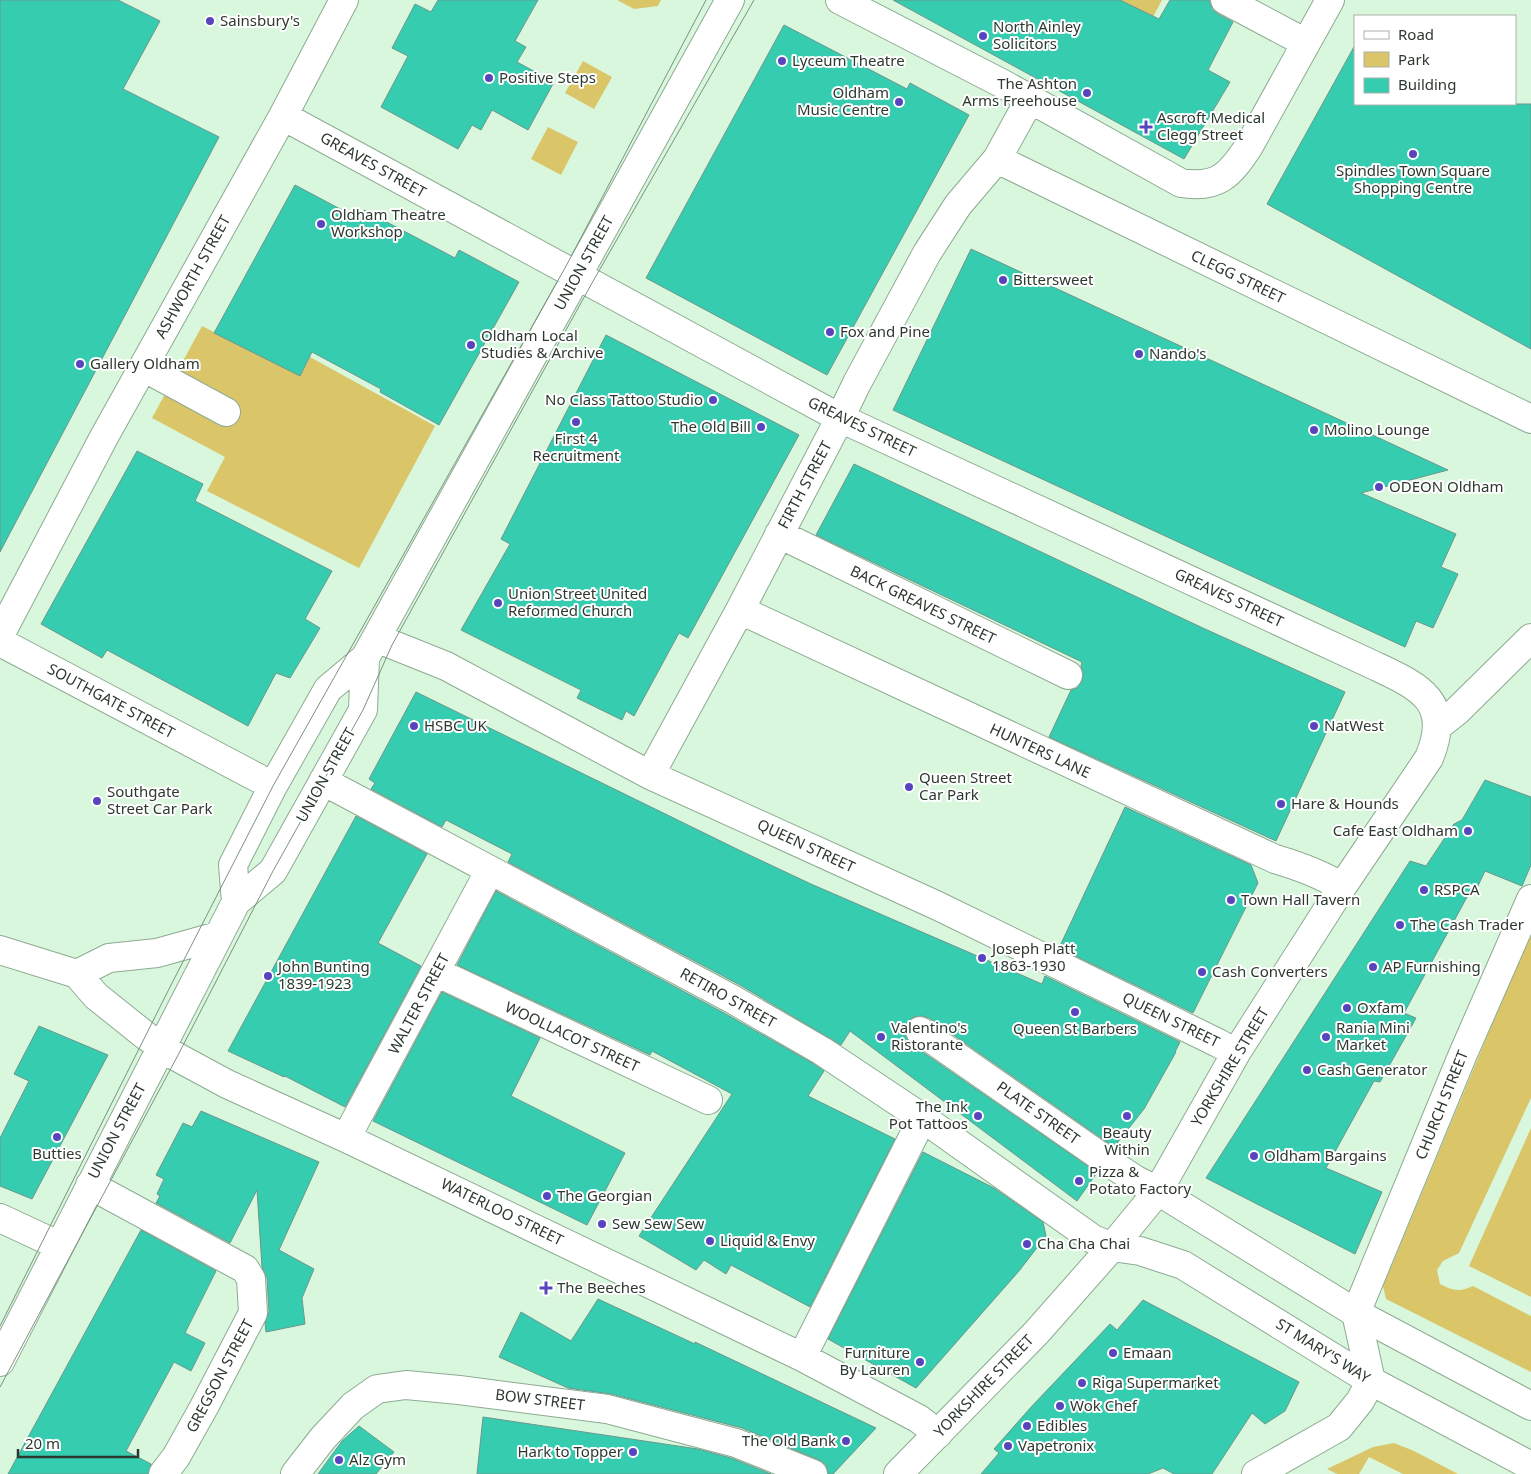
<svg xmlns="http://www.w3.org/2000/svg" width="1531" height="1474" font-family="'Noto Sans',sans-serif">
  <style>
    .green { fill: #dac568 }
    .building { fill: #35ccb0; stroke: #6d968c }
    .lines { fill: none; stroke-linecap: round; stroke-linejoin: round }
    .minor-casing { stroke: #8dab92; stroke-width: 30 }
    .major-casing { stroke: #8dab92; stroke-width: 30 }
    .minor { stroke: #fff; stroke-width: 28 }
    .major { stroke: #fff; stroke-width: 28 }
    .tram { stroke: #7c9180; stroke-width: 1 }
    .poi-dot { fill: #5845bd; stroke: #fff; stroke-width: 2 }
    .labels { text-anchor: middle; stroke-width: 4; stroke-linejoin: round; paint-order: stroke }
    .poi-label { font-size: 15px; fill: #2d392f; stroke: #fff; text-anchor: start }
    .street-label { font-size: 15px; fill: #2d392f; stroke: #fff }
  </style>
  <rect width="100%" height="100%" fill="#d8f7dd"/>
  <!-- green -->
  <path class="green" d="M617 0H661L658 6 634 9Z
    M1120 0H1162L1143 36 1129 4Z
    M583 61 612 77 594 109 565 93Z
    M548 127 578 142 561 175 531 159Z
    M202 326 300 376 310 357 435 426 359 568 207 491 225 457 152 418Z
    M1531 931V1098L1459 1253 1443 1261 1437 1270 1440 1284C1453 1291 1460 1292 1473 1286L1531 1316V1372L1386 1299 1383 1286Z
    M1531 1128V1297L1469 1266Z
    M1394 1443 1414 1451 1458 1474H1403L1369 1457 1359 1474H1337L1327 1469 1373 1447Z"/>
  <!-- building -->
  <path class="building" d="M0 0H118L160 21 123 89 219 137 0 552Z
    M438 0H538L515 41 526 47 517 62 554 82 528 130 492 110 481 130 472 125 458 149 381 107 408 56 392 48 415 4 431 12Z
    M893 0H1120L1159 19 1170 0H1209L1212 9 1218 14 1233 22 1208 70 1230 82 1184 159Z
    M784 25 907 89 910 83 969 115 827 375 646 278Z
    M1355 45V104H1531V349L1267 204Z
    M295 185 359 219 364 210 455 258 459 250 519 282 439 425 380 392 381 389 312 352 300 376 214 333Z
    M971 249 1448 470 1361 493 1456 534 1441 567 1458 574 1433 628 1416 621 1405 647 893 410Z
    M606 335 799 435 688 638 679 633 634 716 626 711 622 720 577 698 581 690 461 630 510 544 501 539Z
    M137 451 203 484 195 501 332 571 305 619 320 628 290 678 276 673 248 726 107 650 102 658 41 624Z
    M854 464 1205 629 1345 692 1276 841 1049 737 1071 690 1077 688 1082 681 1083 673 1081 666 1082 662 816 535Z
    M416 692 743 852 811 884 1042 984 1045 976 1180 1042 1175 1052H1176L1144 1109 1114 1147 929 1018 922 1016 914 1017 907 1023 904 1030 906 1037 911 1044 1095 1171 1094 1172 1096 1174 1077 1201 850 1031 841 1045 740 985 508 862 512 854 446 820 442 827 371 789 375 783 369 779Z
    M1485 780 1531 797V865L1522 886 1485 871 1477 888 1473 886 1404 1013 1416 1018 1380 1082 1374 1081 1326 1168 1382 1192 1355 1254 1206 1178 1410 861 1426 866 1454 824 1462 820Z
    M1125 807 1251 865 1258 883 1193 1013 1059 948Z
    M356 816 427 854 378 943 421 966 345 1107 285 1076 284 1077 228 1051Z
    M496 891 724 1013 814 1064 824 1071 808 1096 895 1139 810 1307 731 1265 726 1274 704 1260 696 1270 639 1236 732 1094 652 1051 650 1055 457 965Z
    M442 992 540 1038 511 1096 625 1153 587 1225 373 1121Z
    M39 1026 108 1055 32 1199 0 1186V1138L29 1081 14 1074Z
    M201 1111 319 1162 279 1250 314 1269 302 1298 305 1324 266 1332 265 1323 269 1312 267 1278 262 1267 257 1190 230 1243 156 1203 160 1196 157 1194 164 1179 156 1175 183 1123 192 1127Z
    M923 1152 994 1188 1043 1222 1046 1236 1019 1271 916 1388 828 1339Z
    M141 1230 216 1271 185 1333 205 1343 191 1371 174 1362 126 1451 151 1464 148 1474H8Z
    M598 1299 695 1344V1342L876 1428 833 1474H828L826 1465 819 1460 742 1428 611 1394 568 1388 499 1357 521 1312 571 1341Z
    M1143 1300 1299 1382 1285 1411 1265 1424 1252 1413 1212 1474H1174L1163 1468 1148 1474H981L999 1453 994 1449 1032 1406 1110 1324 1117 1330Z
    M483 1417 698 1449 731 1458 771 1474H477Z
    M359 1426 394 1452 376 1474H318L342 1441Z"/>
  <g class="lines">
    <!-- minor casing -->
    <g class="minor-casing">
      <path id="minor" d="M840 0 1003 84 1181 183C1218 189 1230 175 1249 146L1330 0
        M1225 0 1306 43
        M283 116 840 418 1369 663C1415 685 1454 698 1429 758L1342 887 1236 1053 1158 1191 1136 1180 1110 1163 920 1031
        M997 159 1531 419
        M143 367 226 412
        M779 534 1068 675
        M740 610 1275 859C1299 866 1321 874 1342 887
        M0 635 104 437 283 116 344 0
        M376 638 446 666 650 775 938 906 1218 1043 1236 1053
        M0 642 258 778
        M1438 726 1457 711 1531 638
        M650 775 740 610 840 418 857 383 927 253 958 205 997 159 1030 99
        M323 781 732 999 822 1051 924 1119 1093 1239 1112 1247
        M236 902 233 865 273 786 328 689 365 658 730 0
        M0 950 77 974 96 996 146 1036 177 1057 227 1084 346 1138 802 1357 919 1419 938 1434
        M436 972 708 1100
        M77 974 109 958 157 953 218 936
        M346 1138 490 870
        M90 1185 245 1269 251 1279 253 1313 204 1407 176 1457 163 1474
        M0 1218 58 1245
        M802 1357 916 1131 924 1119
        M0 1362 236 902 273 871 363 710 365 658
        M295 1474 323 1438 353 1406 377 1389 406 1385 459 1390 607 1409 736 1443 813 1474
        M1256 1474 1339 1427 1360 1401 1371 1381 1356 1313 1463 1054 1531 899"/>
    </g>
    <!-- major casing -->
    <g class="major-casing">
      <path id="major" d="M1112 1247 1140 1251 1183 1265 1371 1381 1531 1466
        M898 1474 1037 1332 1112 1247 1158 1191 1356 1313 1531 1406"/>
    </g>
    <!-- minor -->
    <use href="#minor" class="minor"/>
    <!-- major -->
    <use href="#major" class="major"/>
    <!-- tram -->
    <path class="tram" d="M0 1326 170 987 273 786 565 268 706 0
      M0 1387 177 1057 273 871 363 710 392 645 592 283 754 0"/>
  </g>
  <!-- markers -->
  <g class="poi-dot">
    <circle cx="210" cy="21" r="5"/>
    <circle cx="983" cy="36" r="5"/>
    <circle cx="782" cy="61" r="5"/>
    <circle cx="489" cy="78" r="5"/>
    <circle cx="1087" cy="93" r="5"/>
    <circle cx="899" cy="102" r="5"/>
    <path d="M1143.5 119.5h5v5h5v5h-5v5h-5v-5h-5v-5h5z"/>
    <circle cx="1413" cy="154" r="5"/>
    <circle cx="321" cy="224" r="5"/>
    <circle cx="1003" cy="280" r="5"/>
    <circle cx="830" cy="332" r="5"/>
    <circle cx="471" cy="345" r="5"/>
    <circle cx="1139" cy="354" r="5"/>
    <circle cx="80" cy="364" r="5"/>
    <circle cx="713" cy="400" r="5"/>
    <circle cx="576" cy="422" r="5"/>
    <circle cx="761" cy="427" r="5"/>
    <circle cx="1314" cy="430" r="5"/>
    <circle cx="1379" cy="487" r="5"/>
    <circle cx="498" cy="603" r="5"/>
    <circle cx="414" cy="726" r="5"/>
    <circle cx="1314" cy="726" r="5"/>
    <circle cx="909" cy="787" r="5"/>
    <circle cx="97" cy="801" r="5"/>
    <circle cx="1281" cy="804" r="5"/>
    <circle cx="1468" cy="831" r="5"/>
    <circle cx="1424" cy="890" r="5"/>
    <circle cx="1231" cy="900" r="5"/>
    <circle cx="1400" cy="925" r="5"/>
    <circle cx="982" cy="958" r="5"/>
    <circle cx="1373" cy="967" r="5"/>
    <circle cx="1202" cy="972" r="5"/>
    <circle cx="268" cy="976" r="5"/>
    <circle cx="1347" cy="1008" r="5"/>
    <circle cx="1075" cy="1012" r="5"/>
    <circle cx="881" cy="1037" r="5"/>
    <circle cx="1326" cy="1037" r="5"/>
    <circle cx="1307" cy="1070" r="5"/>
    <circle cx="978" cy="1116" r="5"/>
    <circle cx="1127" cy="1116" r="5"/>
    <circle cx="57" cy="1137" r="5"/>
    <circle cx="1254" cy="1156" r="5"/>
    <circle cx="1079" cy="1181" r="5"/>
    <circle cx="547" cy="1196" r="5"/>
    <circle cx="602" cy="1224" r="5"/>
    <circle cx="710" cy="1241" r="5"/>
    <circle cx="1027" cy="1244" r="5"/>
    <path d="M543.5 1280.5h5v5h5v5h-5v5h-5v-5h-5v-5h5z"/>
    <circle cx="1113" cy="1353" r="5"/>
    <circle cx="920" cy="1362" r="5"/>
    <circle cx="1082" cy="1383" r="5"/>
    <circle cx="1060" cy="1406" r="5"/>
    <circle cx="1027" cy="1426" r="5"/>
    <circle cx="846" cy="1441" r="5"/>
    <circle cx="1008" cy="1446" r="5"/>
    <circle cx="633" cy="1452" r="5"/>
    <circle cx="339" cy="1460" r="5"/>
  </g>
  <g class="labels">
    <!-- poi labels -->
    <g class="poi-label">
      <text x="220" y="26">Sainsbury's</text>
      <text x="993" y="32">North Ainley<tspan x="993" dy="17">Solicitors</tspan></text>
      <text x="792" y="66">Lyceum Theatre</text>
      <text x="499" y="83">Positive Steps</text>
      <text x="1077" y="89" text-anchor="end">The Ashton<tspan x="1077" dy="17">Arms Freehouse</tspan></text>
      <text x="889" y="98" text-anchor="end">Oldham<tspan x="889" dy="17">Music Centre</tspan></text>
      <text x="1157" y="123">Ascroft Medical<tspan x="1157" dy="17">Clegg Street</tspan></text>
      <text x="1413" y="176" text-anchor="middle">Spindles Town Square<tspan x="1413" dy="17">Shopping Centre</tspan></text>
      <text x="331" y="220">Oldham Theatre<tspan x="331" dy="17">Workshop</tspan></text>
      <text x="1013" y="285">Bittersweet</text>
      <text x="840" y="337">Fox and Pine</text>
      <text x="481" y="341">Oldham Local<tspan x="481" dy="17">Studies &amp; Archive</tspan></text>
      <text x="1149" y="359">Nando's</text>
      <text x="90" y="369">Gallery Oldham</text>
      <text x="703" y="405" text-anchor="end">No Class Tattoo Studio</text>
      <text x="751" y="432" text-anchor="end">The Old Bill</text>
      <text x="1324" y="435">Molino Lounge</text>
      <text x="576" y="444" text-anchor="middle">First 4<tspan x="576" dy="17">Recruitment</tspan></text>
      <text x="1389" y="492">ODEON Oldham</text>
      <text x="508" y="599">Union Street United<tspan x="508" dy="17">Reformed Church</tspan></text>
      <text x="424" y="731">HSBC UK</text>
      <text x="1324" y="731">NatWest</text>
      <text x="919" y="783">Queen Street<tspan x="919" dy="17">Car Park</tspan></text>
      <text x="107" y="797">Southgate<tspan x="107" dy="17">Street Car Park</tspan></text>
      <text x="1291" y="809">Hare &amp; Hounds</text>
      <text x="1458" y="836" text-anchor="end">Cafe East Oldham</text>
      <text x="1434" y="895">RSPCA</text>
      <text x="1241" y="905">Town Hall Tavern</text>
      <text x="1410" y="930">The Cash Trader</text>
      <text x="992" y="954">Joseph Platt<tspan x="992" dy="17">1863-1930</tspan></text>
      <text x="278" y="972">John Bunting<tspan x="278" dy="17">1839-1923</tspan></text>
      <text x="1383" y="972">AP Furnishing</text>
      <text x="1212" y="977">Cash Converters</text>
      <text x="1357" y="1013">Oxfam</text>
      <text x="891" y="1033">Valentino's<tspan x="891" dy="17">Ristorante</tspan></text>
      <text x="1336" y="1033">Rania Mini<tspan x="1336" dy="17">Market</tspan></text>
      <text x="1075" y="1034" text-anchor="middle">Queen St Barbers</text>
      <text x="1317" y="1075">Cash Generator</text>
      <text x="968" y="1112" text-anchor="end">The Ink<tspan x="968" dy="17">Pot Tattoos</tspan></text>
      <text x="1127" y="1138" text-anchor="middle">Beauty<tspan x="1127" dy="17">Within</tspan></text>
      <text x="57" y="1159" text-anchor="middle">Butties</text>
      <text x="1264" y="1161">Oldham Bargains</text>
      <text x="1089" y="1177">Pizza &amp;<tspan x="1089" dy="17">Potato Factory</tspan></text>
      <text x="557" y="1201">The Georgian</text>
      <text x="612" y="1229">Sew Sew Sew</text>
      <text x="720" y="1246">Liquid &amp; Envy</text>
      <text x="1037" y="1249">Cha Cha Chai</text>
      <text x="557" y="1293">The Beeches</text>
      <text x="910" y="1358" text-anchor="end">Furniture<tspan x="910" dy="17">By Lauren</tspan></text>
      <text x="1123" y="1358">Emaan</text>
      <text x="1092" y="1388">Riga Supermarket</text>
      <text x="1070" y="1411">Wok Chef</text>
      <text x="1037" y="1431">Edibles</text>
      <text x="836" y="1446" text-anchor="end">The Old Bank</text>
      <text x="1018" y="1451">Vapetronix</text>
      <text x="623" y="1457" text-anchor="end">Hark to Topper</text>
      <text x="349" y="1465">Alz Gym</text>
    </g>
    <!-- street labels -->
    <g class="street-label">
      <text transform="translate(373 165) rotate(29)" y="5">GREAVES STREET</text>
      <text transform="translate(584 263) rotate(-61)" y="5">UNION STREET</text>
      <text transform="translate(193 277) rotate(-61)" y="5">ASHWORTH STREET</text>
      <text transform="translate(1238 277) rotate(26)" y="5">CLEGG STREET</text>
      <text transform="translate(862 427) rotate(26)" y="5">GREAVES STREET</text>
      <text transform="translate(805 485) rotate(-62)" y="5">FIRTH STREET</text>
      <text transform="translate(1229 598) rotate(25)" y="5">GREAVES STREET</text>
      <text transform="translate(923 605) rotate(26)" y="5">BACK GREAVES STREET</text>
      <text transform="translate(111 701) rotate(28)" y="5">SOUTHGATE STREET</text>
      <text transform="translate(1040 751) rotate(25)" y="5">HUNTERS LANE</text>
      <text transform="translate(326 775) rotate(-61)" y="5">UNION STREET</text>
      <text transform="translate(806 846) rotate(25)" y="5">QUEEN STREET</text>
      <text transform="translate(728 998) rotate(29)" y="5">RETIRO STREET</text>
      <text transform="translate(419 1004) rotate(-62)" y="5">WALTER STREET</text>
      <text transform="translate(1171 1020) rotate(26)" y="5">QUEEN STREET</text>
      <text transform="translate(572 1037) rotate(25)" y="5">WOOLLACOT STREET</text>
      <text transform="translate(1230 1067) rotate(-59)" y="5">YORKSHIRE STREET</text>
      <text transform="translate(1442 1105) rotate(-68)" y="5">CHURCH STREET</text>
      <text transform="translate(1038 1113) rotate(35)" y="5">PLATE STREET</text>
      <text transform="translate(117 1131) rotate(-62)" y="5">UNION STREET</text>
      <text transform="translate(502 1212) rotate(26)" y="5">WATERLOO STREET</text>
      <text transform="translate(1323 1351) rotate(32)" y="5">ST MARY'S WAY</text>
      <text transform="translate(220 1376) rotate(-62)" y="5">GREGSON STREET</text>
      <text transform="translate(984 1386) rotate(-46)" y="5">YORKSHIRE STREET</text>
      <text transform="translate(540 1400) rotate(7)" y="5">BOW STREET</text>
    </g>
  </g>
  <!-- legend -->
  <rect x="1354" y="15" width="162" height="90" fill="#ffffff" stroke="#abb0ac"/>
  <rect x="1364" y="31" width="25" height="8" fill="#ffffff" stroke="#abb0ac"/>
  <text x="1398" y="40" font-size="15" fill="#2d392f">Road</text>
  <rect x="1364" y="52" width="25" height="15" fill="#dac568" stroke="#abb0ac"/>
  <text x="1398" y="65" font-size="15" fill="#2d392f">Park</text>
  <rect x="1364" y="78" width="25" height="15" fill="#35ccb0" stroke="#abb0ac"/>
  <text x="1398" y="90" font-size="15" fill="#2d392f">Building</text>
  <!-- scale -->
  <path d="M18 1449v8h120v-8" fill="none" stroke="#2d392f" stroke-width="2.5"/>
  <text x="25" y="1449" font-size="15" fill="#2d392f" stroke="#ffffff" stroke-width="4" paint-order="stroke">20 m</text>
</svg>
